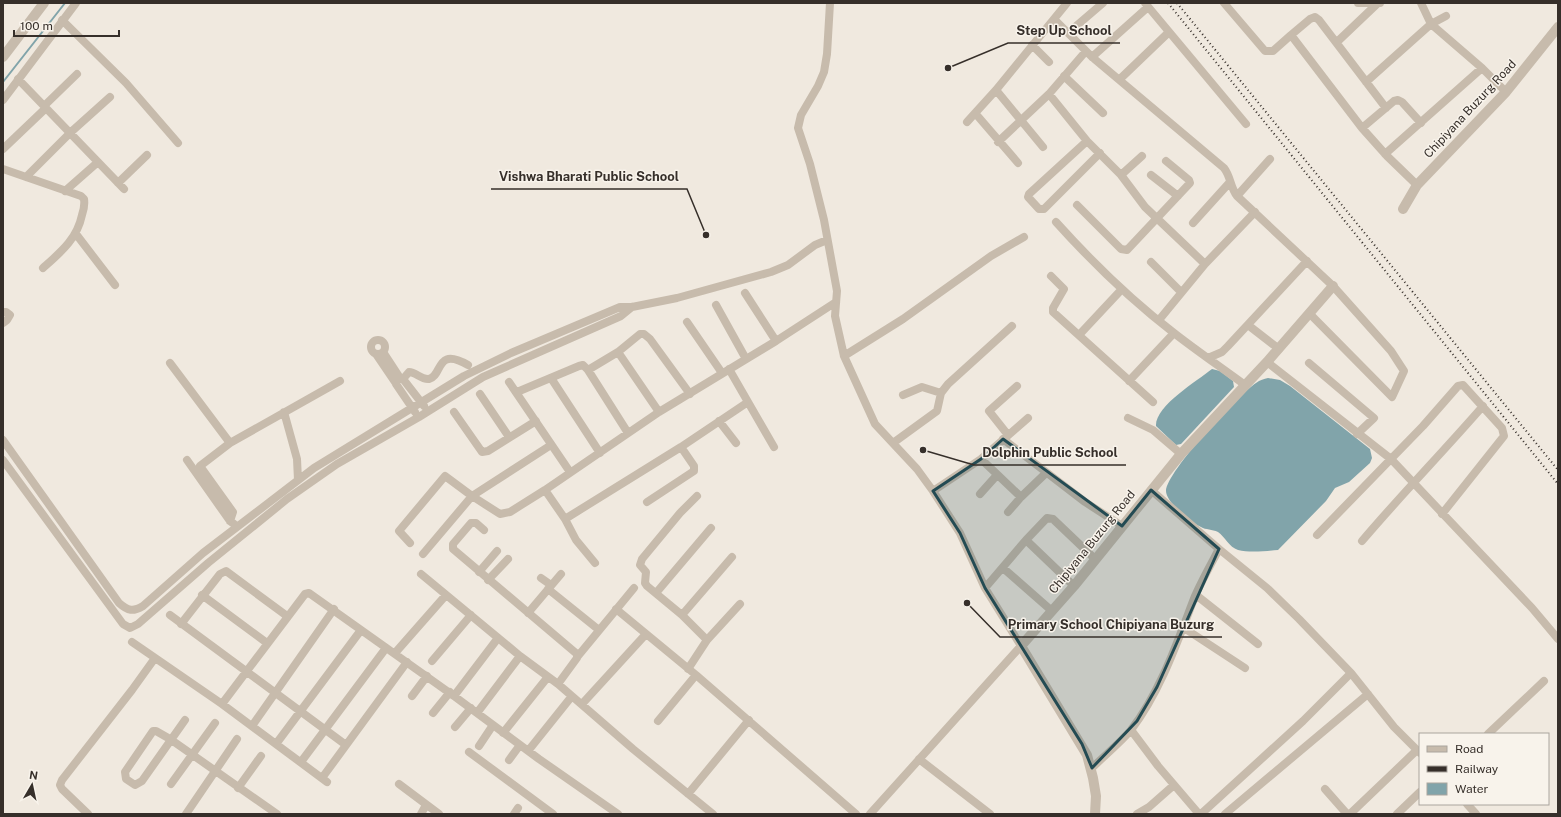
<svg xmlns="http://www.w3.org/2000/svg" width="1561" height="817" font-family="'Public Sans',sans-serif">
  <style>
    .water { fill: #81a4aa }
    .lines { fill: none; stroke-linecap: round; stroke-linejoin: round }
    .stream { stroke: #81a4aa; stroke-width: 2 }
    .minor { stroke: #c7bbac; stroke-width: 8 }
    .tertiary { stroke: #c7bbac; stroke-width: 10 }
    .rail { stroke: #362f2a; stroke-width: 2; stroke-dasharray: 1 3; stroke-linecap: butt }
    .marked { fill: #244b53; fill-opacity: 0.2; stroke: #244b53; stroke-width: 3; stroke-linejoin: round }
    .labels { text-anchor: middle; stroke-width: 3; stroke-linejoin: round; paint-order: stroke }
    .street-label { font-size: 12px; fill: #362f2a; stroke: #f8f3eb }
    .leader { fill: none; stroke: #362f2a; stroke-width: 1.5 }
    .callout-dot { fill: #362f2a; stroke: #f8f3eb; stroke-width: 1.5 }
    .callout-label { font-size: 13px; text-anchor: middle; font-weight: bold; fill: #362f2a; stroke: #f8f3eb; stroke-width: 3; stroke-linejoin: round; paint-order: stroke }
  </style>
  <rect width="100%" height="100%" fill="#f0e9df"/>
  <!-- water -->
  <path class="water" d="M1212 369 1220 371 1233 381 1234 387 1181 444 1176 445 1156 426C1155 406 1197 381 1212 369Z
    M1268 378 1280 380 1290 386 1370 449 1372 458 1370 463 1349 482 1335 488 1326 501 1278 550C1266 551 1250 553 1238 550 1229 547 1225 537 1218 532 1212 529 1206 530 1201 527 1191 523 1166 502 1166 491 1167 471 1238 395 1256 383 1260 380 1264 379 1268 378Z"/>
  <g class="lines">
    <!-- stream -->
    <path class="stream" d="M3 82 65 3"/>
    <!-- minor -->
    <path class="minor" d="M830 3 827 54 824 72 818 86 801 115 798 128 810 164 824 220 837 291 835 316 844 356 875 424 917 469 933 491 960 533 985 588 1021 646 870 814
      M1145 3 1246 124
      M1224 3 1265 51H1273L1291 35 1362 128 1387 156 1417 185
      M1358 3H1380
      M1421 3 1431 24 1482 68 1506 92
      M1054 19 1092 57 1224 168C1231 177 1230 187 1237 196L1333 286 1391 351 1404 371 1392 397 1309 313
      M62 20 126 83 178 143
      M1068 33 1103 3
      M1291 35 1310 19 1315 17 1319 20 1386 108
      M1337 42 1378 3
      M1032 45 1049 62
      M1092 57 1148 7
      M1064 76 1103 113
      M18 79 124 189
      M1120 79 1169 32
      M1366 82 1431 24 1446 16
      M996 90 1043 147
      M1049 94 1087 141 1121 175 1145 207 1205 264
      M3 100 76 3
      M44 106 77 74
      M975 113 1018 163
      M967 122 996 90 1067 3
      M1362 128 1394 101 1398 100 1402 102 1421 123
      M1087 141 1029 194 1028 197 1039 209H1044L1100 153
      M998 142 1049 94 1086 51
      M3 149 46 108
      M1385 154 1482 68
      M3 169 81 196 84 199C85 205 84 209 82 215 77 239 61 252 43 268
      M1121 175 1142 156
      M1151 175 1178 196
      M26 177 71 132 110 97
      M118 183 147 155
      M65 191 98 162
      M1237 196 1270 159
      M1077 205 1121 249 1127 250 1190 183 1189 180 1166 161
      M1056 222C1092 262 1131 300 1174 333 1197 351 1222 368 1245 385
      M1193 223 1230 182
      M76 234 115 285
      M1151 262 1181 292
      M1051 276 1064 289 1053 308V312L1153 402
      M745 293 776 341
      M716 305 746 359
      M3 312H6L10 315 7 320 3 323
      M1159 320 1205 264 1255 212
      M687 322 722 373
      M1248 325 1279 349
      M1079 335 1122 289
      M371 347a7 7 0 1 1 14 0a7 7 0 1 1-14 0Z
      M383 352 400 378
      M618 352 659 412
      M376 354 395 382
      M844 356 903 319 991 256 1024 237
      M1208 358 1222 352 1228 346 1307 261
      M1267 362 1391 459 1532 608 1558 639
      M170 363 230 443
      M1309 363 1374 418 1357 434
      M588 370 618 352 640 334H644L650 339 690 394
      M551 378 600 453
      M403 379 409 372C416 372 421 380 429 379 443 376 435 346 468 365
      M1129 381 1174 333
      M509 382 570 472
      M517 392 579 366 583 365 588 370 628 433
      M480 394 509 437
      M903 395 922 387 941 393
      M748 402 774 447
      M284 412 297 459 298 480
      M415 412 396 384 397 379H403L424 406
      M454 412 482 452 488 451 536 421
      M1128 418 1153 430 1181 454
      M719 421 736 443
      M1008 435 989 411 1017 386
      M1003 439 1085 502 1122 526
      M3 440 119 603C128 611 133 612 143 606L203 553 314 468 464 376 511 353 620 307H632L677 298 771 272 788 265 815 245 827 240
      M893 443 937 411 941 393 948 384 1012 326
      M981 459 1021 497 1008 512
      M3 460 123 624 130 628 138 624 208 563 287 499 337 464 419 417 483 377 621 316 632 307
      M187 460 230 521 234 524
      M545 490 659 412 776 341 836 302
      M1151 490 1219 549 1267 588 1299 619 1351 673 1394 727 1420 753
      M933 491 981 459 1028 418
      M980 494 997 475
      M1021 497 1046 473
      M647 502 694 471V466L681 447
      M565 519 681 447 748 402 729 369
      M230 521 233 512 200 466 230 443 340 381
      M484 530 476 523H471L453 544V549L577 654V658L558 684
      M1317 535 1423 426 1458 386 1463 385 1502 428 1504 436 1442 514
      M1026 540 1074 586
      M1362 541C1401 495 1443 452 1483 406
      M410 543 399 531 445 476 472 496 500 514 510 512 545 490 565 519 576 540 595 563
      M423 554 472 496 551 445
      M1003 568 1052 611
      M479 572 497 551
      M421 574 520 656 558 684 633 749 713 814
      M541 578 551 585
      M488 580 508 559
      M985 588 1026 540 1047 518 1053 519 1095 559
      M548 589 599 630
      M656 593 711 528
      M202 595 267 643
      M1196 595 1258 644
      M616 609 696 675 856 814
      M528 613 561 574
      M170 615 346 745
      M682 615 732 557
      M181 624 220 574 226 571 287 616
      M1184 628 1245 668
      M707 640 740 604
      M132 642 222 704 305 594 309 593 454 696 539 759 618 814
      M395 653 446 595
      M578 656 634 588
      M432 661 471 615
      M688 669 707 640 682 615 647 586 645 583 646 572 640 565 642 559 680 513 697 496
      M412 696 427 676
      M454 696 498 638
      M222 704 327 782
      M582 704 646 634
      M433 713 450 692
      M477 713 520 656
      M185 720 142 781 135 785 126 779 125 772 153 731H156L170 739 277 814
      M658 721 696 675
      M252 726 334 609
      M455 727 471 708
      M1131 730 1158 766 1199 814
      M503 733 547 678
      M1488 734 1544 681
      M276 744 361 630
      M479 746 493 725
      M528 751 572 696
      M469 752 553 814
      M919 759 990 814
      M509 760 520 745
      M301 762 386 648
      M1092 768C1105 755 1120 743 1131 730 1161 691 1178 640 1195 596 1202 580 1211 564 1219 549
      M322 778 407 662
      M171 784 215 723
      M399 784 439 814
      M238 788 261 756
      M1325 789 1347 814
      M688 794 749 720
      M1467 804 1476 814
      M88 814 62 789 60 785 62 780 132 690 155 658
      M186 814 237 739
      M421 814 426 805
      M514 814 518 808
      M1137 814 1149 807 1174 785
      M1201 814 1303 721 1351 673
      M1225 814 1368 694
      M1350 814 1417 750
      M1397 814 1420 792"/>
    <!-- tertiary -->
    <path class="tertiary" d="M3 57 44 3
      M1403 209 1417 185 1506 92 1558 27
      M1095 814 1096 796 1093 778 1087 755 1021 646 1074 586 1181 454 1267 362 1333 286"/>
    <!-- rail -->
    <path class="rail" d="M1168 3 1558 484
      M1177 3 1558 470"/>
  </g>
  <!-- marked area -->
  <path class="marked" d="M1003 439 1122 526 1151 490 1219 549 1157 687 1137 721 1092 768 1082 744 985 588 960 533 933 491 981 459Z"/>
  <g class="labels">
    <!-- street labels -->
    <g class="street-label">
      <text transform="translate(1470 109) rotate(-47)" y="4">Chipiyana Buzurg Road</text>
      <text transform="translate(1092 542) rotate(-51)" y="4">Chipiyana Buzurg Road</text>
    </g>
  </g>
  <!-- callouts -->
  <path class="leader" d="M948 68L1008 43H1120M706 235L687 189H491M923 450L974 465H1126M967 603L1000 637H1222"/>
  <g class="callout-dot">
    <circle cx="948" cy="68" r="4"/>
    <circle cx="706" cy="235" r="4"/>
    <circle cx="923" cy="450" r="4"/>
    <circle cx="967" cy="603" r="4"/>
  </g>
  <g class="callout-label">
    <text x="1064" y="35">Step Up School</text>
    <text x="589" y="181">Vishwa Bharati Public School</text>
    <text x="1050" y="457">Dolphin Public School</text>
    <text x="1111" y="629">Primary School Chipiyana Buzurg</text>
  </g>
  <!-- border -->
  <rect width="1561" height="817" fill="none" stroke="#362f2a" stroke-width="8"/>
  <!-- legend -->
  <rect x="1419" y="733" width="130" height="72" fill="#f8f3eb" stroke="#aaa59e"/>
  <rect x="1427" y="746" width="20" height="6" fill="#c7bbac" stroke="#aaa59e"/>
  <text x="1455" y="753" font-size="12" fill="#362f2a">Road</text>
  <rect x="1427" y="766" width="20" height="6" fill="#362f2a" stroke="#aaa59e"/>
  <text x="1455" y="773" font-size="12" fill="#362f2a">Railway</text>
  <rect x="1427" y="783" width="20" height="12" fill="#81a4aa" stroke="#aaa59e"/>
  <text x="1455" y="793" font-size="12" fill="#362f2a">Water</text>
  <!-- north arrow -->
  <g transform="translate(32 785) rotate(9)" stroke="#f8f3eb" stroke-width="3" paint-order="stroke">
  <path d="M0-3L7 15L0 10L-7 15Z" fill="#362f2a"/>
  <text y="-6" font-size="11" font-weight="bold" text-anchor="middle" fill="#362f2a">N</text>
  </g>
  <!-- scale -->
  <path d="M14 30v6h105v-6" fill="none" stroke="#362f2a" stroke-width="2"/>
  <text x="20" y="30" font-size="12" fill="#362f2a" stroke="#f8f3eb" stroke-width="3" paint-order="stroke">100 m</text>
</svg>
